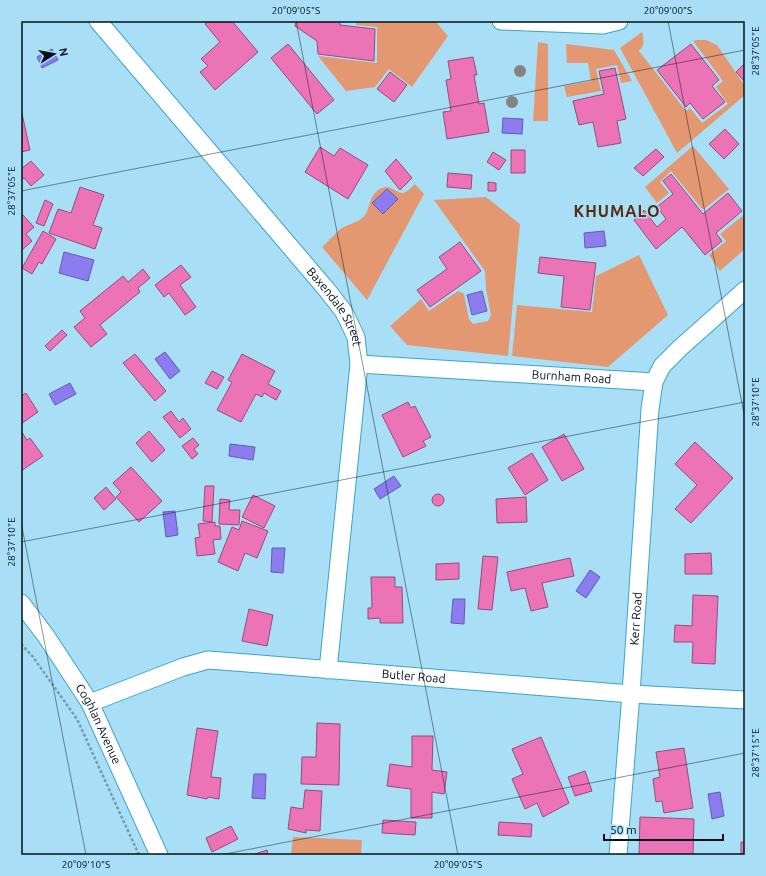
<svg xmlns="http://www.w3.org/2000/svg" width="766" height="876" font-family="Ubuntu,sans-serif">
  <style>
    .green { fill: #e39872 }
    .water { fill: #8c7cf0; stroke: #625caf }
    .building { fill: #ed73b7; stroke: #964d75 }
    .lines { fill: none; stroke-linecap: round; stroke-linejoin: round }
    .minor-casing { stroke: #3ca3ca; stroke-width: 19 }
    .path { stroke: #729caf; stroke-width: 2.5; stroke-dasharray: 3 2; stroke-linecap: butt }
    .minor { stroke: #fff; stroke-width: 17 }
    .tree { fill: #858380 }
    .ticks { fill: none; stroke: #001018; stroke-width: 1; stroke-opacity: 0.45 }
    .labels { text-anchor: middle; stroke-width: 3; stroke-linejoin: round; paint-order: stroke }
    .street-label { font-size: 12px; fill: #001018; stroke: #a8dff7 }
    .district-label { font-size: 16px; font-weight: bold; letter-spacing: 1px; fill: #5a2a0f; stroke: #a8dff7 }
    .neatline { fill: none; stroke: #001018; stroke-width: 1.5 }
    .ticks-label { font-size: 10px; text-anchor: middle; fill: #001018 }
  </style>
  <rect width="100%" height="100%" fill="#a8dff7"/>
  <!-- green -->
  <path class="green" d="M356 21H435L448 36 412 87 389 69 375 87 346 91 318 56 377 63V27L356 25Z
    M642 32C644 41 645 45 639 51L686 111 690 108 702 123 728 104 716 87 723 81 693 41 698 40H706L717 45 745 86V95L677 153 620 48Z
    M538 42 548 44V121H533Z
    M566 44 614 50 632 81 621 83 617 65 596 69 601 91 567 97 564 86 591 81 588 63H567Z
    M693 146 729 189 703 210 671 171 660 182 669 193 657 203 645 187Z
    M415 184 424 194 367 300 322 247C329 241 335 233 342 228 348 224 357 223 362 218 370 213 368 198 377 191 390 181 394 193 403 193 407 192 412 187 415 184Z
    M486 197 520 224 508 356 407 345 390 326 421 299 429 311 458 291 464 294 469 319 473 324 488 321 491 315 486 289 485 271 434 200Z
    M745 214V249L720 271 709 255 726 241 720 234Z
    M639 255 668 315 608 367 512 356 517 305 592 312 596 276Z
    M293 837 362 840 361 855H291Z"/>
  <!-- water -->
  <path class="water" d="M52 49 58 60 42 68 37 57Z
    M503 118 523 119 522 134 502 133Z
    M387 189 398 199 383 214 372 203Z
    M604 231 606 246 585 248 584 233Z
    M64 252 94 260 88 281 59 273Z
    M482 291 487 311 472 315 467 295Z
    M165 352 180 371 170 379 155 359Z
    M70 383 76 394 55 405 49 394Z
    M230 444 255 447 253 460 229 456Z
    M394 476 401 486 380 499 374 489Z
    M175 511 178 535 166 537 163 512Z
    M272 548H285L283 573 271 572Z
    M590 570 600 577 586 598 576 591Z
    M453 599H465L464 624 451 623Z
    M254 774H266L265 799 252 798Z
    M720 792 724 816 712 819 708 794Z"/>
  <!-- building -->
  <path class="building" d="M209 21H232L258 52 215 90 200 72 208 66 201 59 220 42 205 24Z
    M296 21H340V25L375 29 374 61 318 54 317 41 295 26Z
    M288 44 334 100 317 114 271 58Z
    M691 44 719 80 712 86 725 102 703 119 690 103 686 107 657 70Z
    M473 57 477 75H474L479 104 484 103 489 132 447 139 443 112 451 111 446 80 451 79 448 61Z
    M745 63V82L736 72Z
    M615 68 626 119 617 121 621 143 598 147 593 122 579 125 573 101 604 94 599 71Z
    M390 72 407 85 394 102 377 89Z
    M21 109 30 150 21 152Z
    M725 129 739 144 724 159 709 144Z
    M320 147 334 156 340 148 368 165 348 199 305 172Z
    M656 149 664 157 643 176 634 168Z
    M511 150H525V173H511Z
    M493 152 506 160 499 170 487 162Z
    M396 159 412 178 400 190 385 171Z
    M31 161 44 175 31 186 24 178 21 180V169Z
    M448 173 472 175 471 189 447 187Z
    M671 174 703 214 728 193 742 211 716 233 722 241 705 255 682 227 656 249 634 220 644 210 657 227 666 219 657 207 673 194 663 181Z
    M488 182 496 183V191H488Z
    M80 187 104 195 93 225 102 228 95 249 49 233 58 209 71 213Z
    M45 200 53 204 44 226 36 223Z
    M21 213 34 227 26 234 32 241 21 251Z
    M43 231 56 239 42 264 39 262 32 274 22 268Z
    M460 242 481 271 430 307 417 290 447 269 439 257Z
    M540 257 596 263 590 310 561 307 564 276 538 273Z
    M181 265 191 277 180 285 196 307 185 315 169 293 164 297 155 285Z
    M143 269 150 278 138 288 140 292 100 325 107 334 91 347 74 327 85 318 80 311 123 276 128 282Z
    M62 330 67 335 50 351 45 346Z
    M135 354 166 391 155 401 123 363Z
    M242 354 275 371 268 384 281 391 276 400 264 393 262 397 256 394 241 422 217 410 232 382 228 380Z
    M212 371 224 377 217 389 205 383Z
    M26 393 38 412 21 424V396Z
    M408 402 411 408 415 406 431 437 423 441 426 446 403 457 382 415Z
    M171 411 179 422 183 418 191 429 180 438 163 417Z
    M21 431 27 440 30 438 43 456 21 471Z
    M149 431 165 450 152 462 136 443Z
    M564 434 584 469 562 481 542 447Z
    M193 438 199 445 194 449 198 454 192 459 182 446Z
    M695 442 733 478 691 523 675 509 697 485 675 464Z
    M532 453 548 480 525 495 508 468Z
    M131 467 162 501 139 522 116 497 121 492 113 483Z
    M205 486H214L212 522 203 521Z
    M106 487 116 499 104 510 94 498Z
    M432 500a6 6 0 1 1 12 0a6 6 0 1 1-12 0Z
    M253 495 275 506 264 528 242 517Z
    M526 497 527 522 497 523 496 499Z
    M220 499 230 500 229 510H240L239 525 219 524Z
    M242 521 268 531 257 558 245 553 238 571 218 562 232 527 239 530Z
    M215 522V526H220L221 539 213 540 215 554 197 556 195 538 200 537 198 524Z
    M711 553 712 574H685V554Z
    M483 556 498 557 492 610 478 609Z
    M570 558 574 576 542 583 548 607 531 611 525 588 511 591 507 572Z
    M459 563V579L436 580V564Z
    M371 577H395V587H402L403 623H380V618L368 619V608H372Z
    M693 595 718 596 715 664 692 663 693 642H674L675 625 692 626Z
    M249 609 273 615 267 646 242 641Z
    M317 723 340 724 339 785 301 784 302 757H316Z
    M197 728 218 731 211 777 221 778 219 799 208 797 207 799 187 795Z
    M412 736H433L432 770 447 772 444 794 432 792V818H411V789L387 786 390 764 412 767Z
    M541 737 569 803 543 817 537 803 525 809 512 779 523 774 512 749Z
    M684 748 693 808 664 813 662 801 656 802 653 779 660 777 656 752Z
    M585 771 592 791 575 796 568 777Z
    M305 790 322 791 320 831 306 830V833L288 829 291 807 303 809Z
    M640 817 694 819 693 855H639Z
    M383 820 416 822 415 835 382 833Z
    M499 822 532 824 531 837 498 835Z
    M231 826 238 839 212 852 206 838Z
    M741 842H745V855H741Z
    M267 850 268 855H252Z"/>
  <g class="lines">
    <!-- minor casing -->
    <g class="minor-casing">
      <g id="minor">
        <path id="s1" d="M98 21 327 290 344 312 356 337 359 364 328 670"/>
        <path d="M501 21 603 25 619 21"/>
        <path id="s2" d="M359 364 654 382 662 366 680 348 745 290"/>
        <path id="s3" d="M21 603 46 636 90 703 159 855"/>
        <path id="s4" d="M90 703 183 667 208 660 247 663 631 694 745 700"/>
        <path id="s5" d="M618 855 631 694 650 409 654 382"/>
      </g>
    </g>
    <!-- path -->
    <path class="path" d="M21 644 33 657 77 719 139 855"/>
    <!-- minor -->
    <use href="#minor" class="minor"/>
  </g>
  <!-- trees -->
  <g class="tree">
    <circle cx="520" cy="71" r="6"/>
    <circle cx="512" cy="102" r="6"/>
  </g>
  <!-- ticks -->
  <path class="ticks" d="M296 21 458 855M668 21 745 419M21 191 745 50M21 522 86 855M21 542 745 402M220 855 745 753"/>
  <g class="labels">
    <!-- street labels -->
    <g class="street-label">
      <text dy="4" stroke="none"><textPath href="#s1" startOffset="372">Baxendale Street</textPath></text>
      <text dy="4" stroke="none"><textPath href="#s2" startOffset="213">Burnham Road</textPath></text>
      <text dy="4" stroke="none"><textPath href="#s5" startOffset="237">Kerr Road</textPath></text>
      <text dy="4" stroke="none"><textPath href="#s4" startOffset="332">Butler Road</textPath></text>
      <text dy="4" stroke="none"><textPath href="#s3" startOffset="144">Coghlan Avenue</textPath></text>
    </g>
    <!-- district labels -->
    <g class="district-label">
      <text x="617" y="217">KHUMALO</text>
    </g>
  </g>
  <!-- border -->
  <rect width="766" height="876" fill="none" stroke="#a8dff7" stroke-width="44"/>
  <!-- north arrow -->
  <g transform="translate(54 54) rotate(79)" stroke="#a8dff7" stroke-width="3" paint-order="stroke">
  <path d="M0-3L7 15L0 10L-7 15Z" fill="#001018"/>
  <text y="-6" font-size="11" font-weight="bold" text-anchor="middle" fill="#001018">N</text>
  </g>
  <!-- scale -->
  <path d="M604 834v6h119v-6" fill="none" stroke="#001018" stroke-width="2"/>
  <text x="610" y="834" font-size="12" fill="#001018" stroke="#a8dff7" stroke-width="3" paint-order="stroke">50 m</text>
  <rect x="22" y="22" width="722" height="832" class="neatline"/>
  <g class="ticks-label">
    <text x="296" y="14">20°09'05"S</text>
    <text x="668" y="14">20°09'00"S</text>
    <text transform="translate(755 51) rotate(-90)" y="4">28°37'05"E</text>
    <text transform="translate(11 191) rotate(-90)" y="4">28°37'05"E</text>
    <text transform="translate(755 402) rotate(-90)" y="4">28°37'10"E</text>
    <text transform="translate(11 542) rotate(-90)" y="4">28°37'10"E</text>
    <text transform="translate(755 753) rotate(-90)" y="4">28°37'15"E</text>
    <text x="86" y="868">20°09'10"S</text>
    <text x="458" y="868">20°09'05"S</text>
  </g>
</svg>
